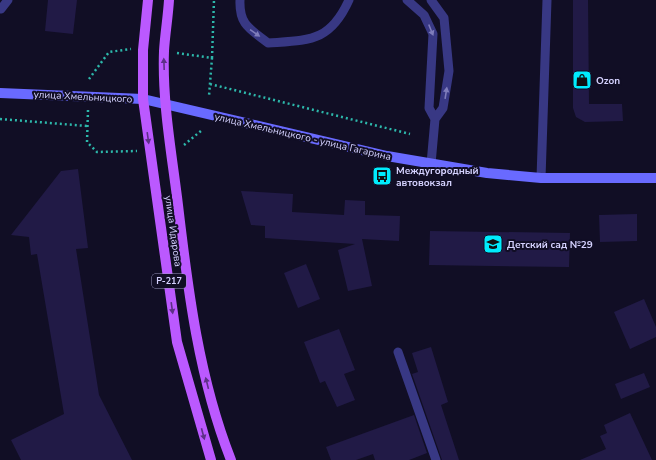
<svg xmlns="http://www.w3.org/2000/svg" width="656" height="460" font-family="'Nunito Sans',sans-serif">
  <style>
    .building { fill: #211a46 }
    .lines { fill: none; stroke-linecap: round; stroke-linejoin: round }
    .path { stroke: #2db8ab; stroke-width: 2.5; stroke-dasharray: 2 3; stroke-linecap: butt }
    .service { stroke: #383884; stroke-width: 9 }
    .secondary { stroke: #696aff; stroke-width: 10 }
    .primary { stroke: #bb59ff; stroke-width: 10 }
    .oneway { fill: #7f7dbb }
    .oneway2 { fill: #5d3087 }
    .labels { text-anchor: middle; stroke-width: 4; stroke-linejoin: round; paint-order: stroke }
    .shield { fill: #110e25; stroke: #9a97be; stroke-width: 1 }
    .shield-label { font-size: 9px; font-weight: bold; fill: #d5d2ff }
    .poi-label { font-size: 10px; font-weight: bold; fill: #d5d2ff; stroke: #110e25; text-anchor: start }
    .street-label { font-size: 10px; fill: #d5d2ff; stroke: #110e25 }
  </style>
  <rect width="100%" height="100%" fill="#110e25"/>
  <!-- building -->
  <path class="building" d="M48 0H77L73 34 45 31Z
    M573 0H588L589 104H622L623 121 585 122 576 117 573 108Z
    M78 169 88 248 76 249 99 395 132 460H21L11 440 64 414 37 254 31 255 29 237 11 235 61 171Z
    M241 191 293 194 292 212 344 215 345 200 365 201V215L400 216 399 241 362 239 372 286 348 291 338 250 355 244 265 238V226L251 225Z
    M637 214V241L600 242 599 215Z
    M430 231 570 233 569 267 429 265Z
    M306 264 320 299 298 308 284 273Z
    M644 299 656 327V337L630 349 614 312Z
    M339 329 355 370 344 374 355 400 337 407 325 381 320 383 304 342Z
    M431 347 448 402 441 405 459 460H442L412 374 418 372 412 353Z
    M644 373 650 387 621 399 615 384Z
    M630 413 652 460H580L606 449 600 436 607 433 604 425Z
    M414 415 427 453 409 460H375L373 454 356 460H331L326 447Z"/>
  <g class="lines">
    <!-- path -->
    <path class="path" d="M177 53 212 58 209 96
      M212 58 214 0
      M89 79 109 52 131 49
      M210 84 410 134
      M88 110 87 142 97 152 137 151
      M0 119 87 126
      M184 145 202 130"/>
    <!-- service -->
    <path class="service" d="M240 0C239 25 250 29 268 43 310 40 330 42 349 0
      M407 0 424 15 433 34 429 108 435 119 443 108 449 71 444 18 431 0
      M1 9 8 0
      M431 164 435 119
      M541 178 547 0
      M398 352 436 460"/>
    <!-- secondary -->
    <path class="secondary" d="M0 93 143 99 387 156 487 173 541 178H656"/>
    <!-- primary -->
    <path class="primary" d="M148 0 143 50V99L177 342 211 460
      M169 0C168 17 165 34 164 51 162 102 172 155 178 205 188 291 199 379 231 460"/>
  </g>
  <!-- one-way arrows -->
  <defs><path id="oneway-solid" d="M-6-.8H1V-3.2L6.5 0L1 3.2V.8H-6Z"/></defs>
  <g class="oneway">
    <use href="#oneway-solid" transform="translate(431 30) rotate(68)"/>
    <use href="#oneway-solid" transform="translate(255 33) rotate(35)"/>
    <use href="#oneway-solid" transform="translate(446 93) rotate(-81)"/>
  </g>
  <g class="oneway2">
    <use href="#oneway-solid" transform="translate(164 64) rotate(-92)"/>
    <use href="#oneway-solid" transform="translate(148 138) rotate(82)"/>
    <use href="#oneway-solid" transform="translate(172 308) rotate(82)"/>
    <use href="#oneway-solid" transform="translate(207 383) rotate(-104)"/>
    <use href="#oneway-solid" transform="translate(203 434) rotate(75)"/>
  </g>
  <!-- icons -->
  <defs>
    <g id="shop-square" transform="scale(1)"><rect x="-9" y="-9" width="18" height="18" rx="4" fill="#00ecfd" stroke="#110e25"/><path d="M-5-2.5h2.3a2.7 3.5 0 0 1 5.4 0H5L5.5 6h-11ZM-1.5-2.5h3a1.5 2.3 0 0 0-3 0Z" fill="#111"/></g>
    <g id="bus-square" transform="scale(1)"><rect x="-9" y="-9" width="18" height="18" rx="4" fill="#00ecfd" stroke="#110e25"/><path d="M-5-6H5V4H4V6H2V4H-2V6H-4V4H-5ZM-3.5-4V0h7V-4ZM-3.5 1.2v1.5H-2V1.2ZM2 1.2v1.5H3.5V1.2Z" fill="#111"/></g>
    <g id="school-square" transform="scale(1)"><rect x="-9" y="-9" width="18" height="18" rx="4" fill="#00ecfd" stroke="#110e25"/><path d="M0-5L7-2L0 1L-7-2ZM-4 1L0 2.5L4 1V4Q0 6-4 4Z" fill="#111"/></g>
  </defs>
  <g fill-rule="evenodd">
    <use href="#shop-square" x="582" y="80"/>
    <use href="#bus-square" x="382" y="176"/>
    <use href="#school-square" x="493" y="244"/>
  </g>
  <g class="labels">
    <!-- shield labels -->
    <rect class="shield" x="152" y="274" width="34" height="14" rx="3"/>
    <g class="shield-label">
      <text x="169" y="284">Р-217</text>
    </g>
    <!-- poi labels -->
    <g class="poi-label">
      <text x="596" y="84">Ozon</text>
      <text x="396" y="174">Междугородный<tspan x="396" dy="12">автовокзал</tspan></text>
      <text x="507" y="248">Детский сад №29</text>
    </g>
    <!-- street labels -->
    <g class="street-label">
      <text transform="translate(83 96) rotate(3)" y="4">улица Хмельницкого</text>
      <text transform="translate(303 136) rotate(13)" y="4">улица Хмельницкого - улица Гагарина</text>
      <text transform="translate(174 231) rotate(82)" y="4">улица Идарова</text>
    </g>
  </g>
</svg>
